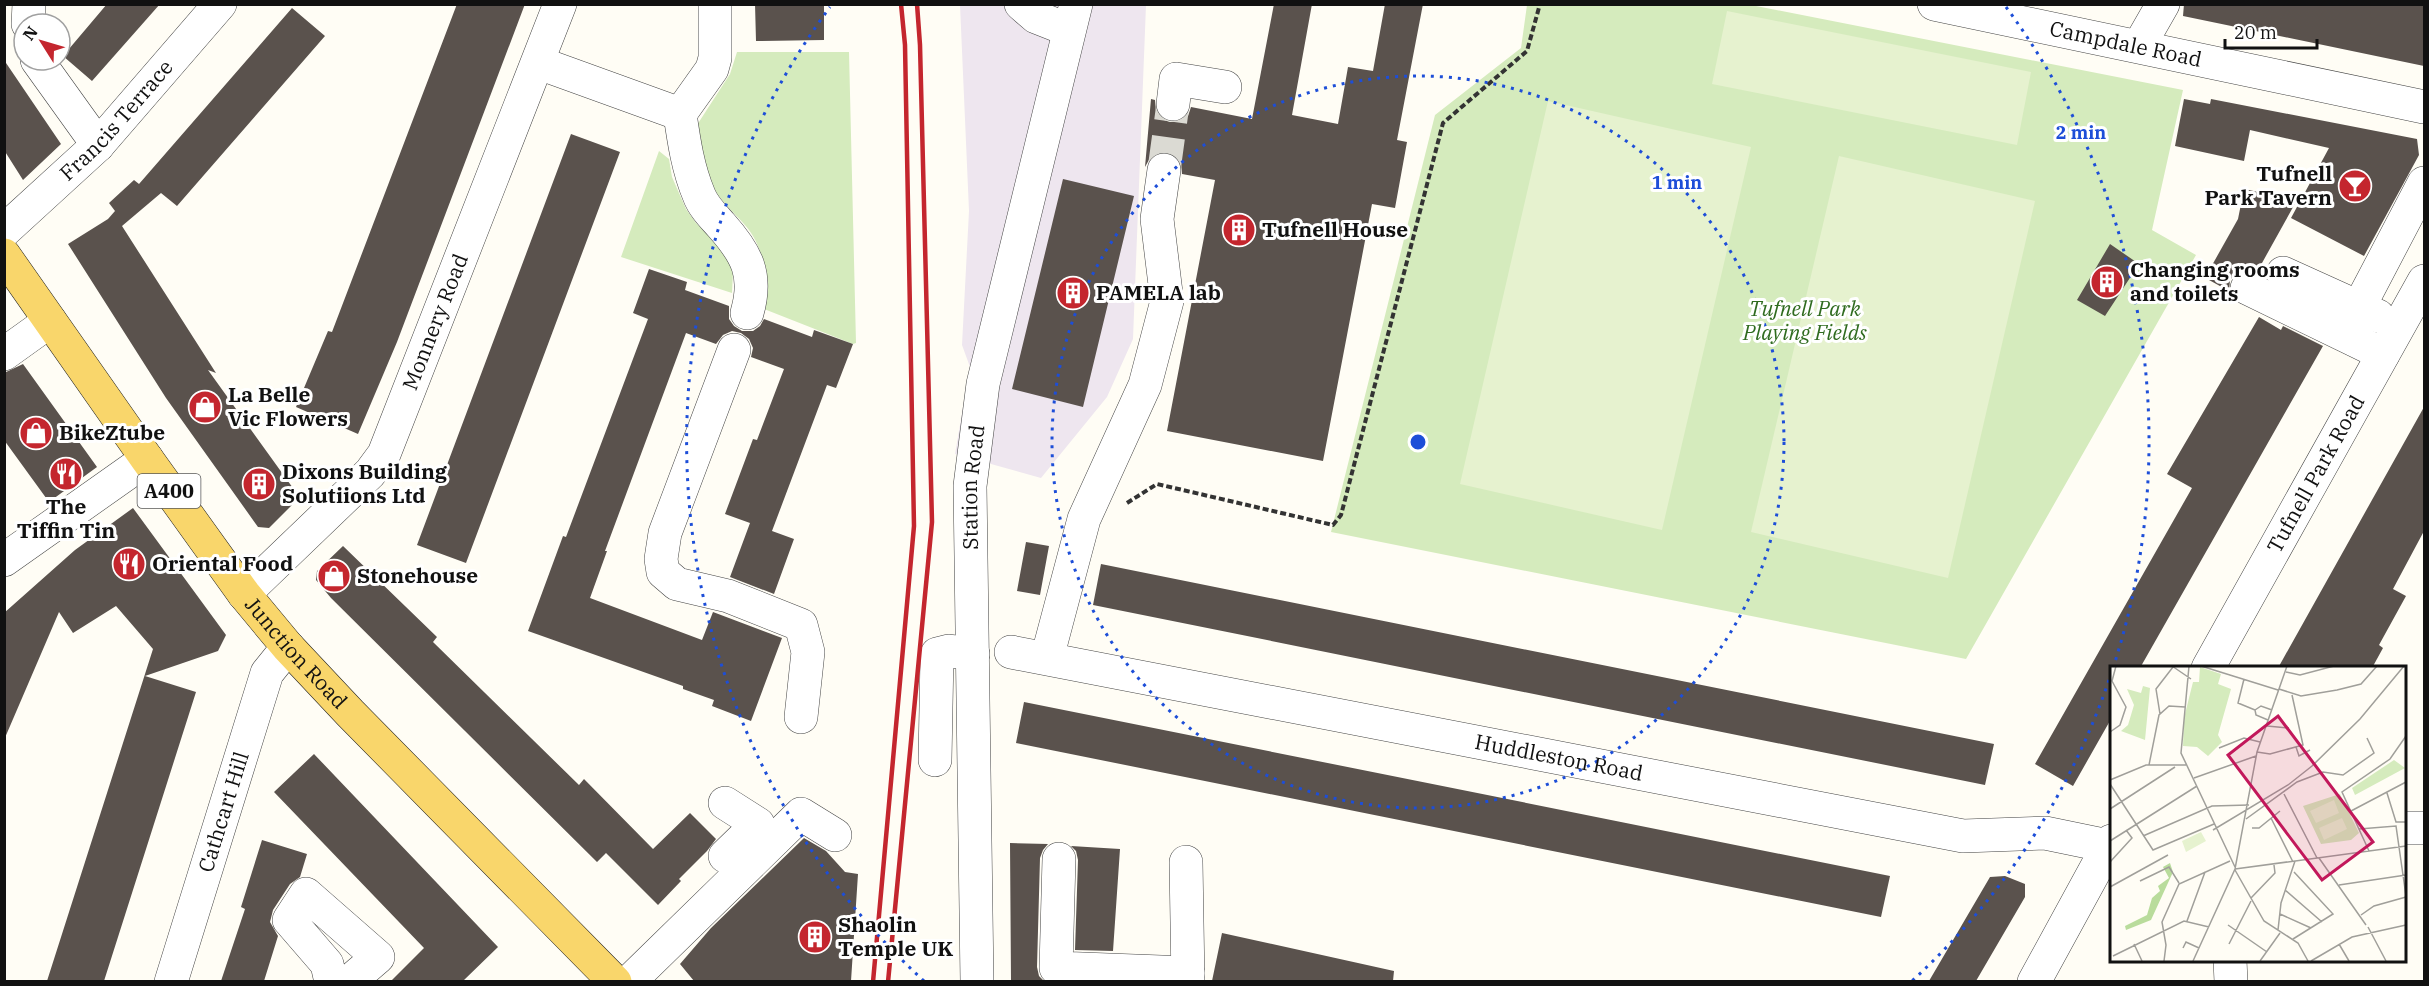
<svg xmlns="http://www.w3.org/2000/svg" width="2429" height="986" font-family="'IBM Plex Serif',serif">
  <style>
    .industrial { fill: #eee6ef }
    .green { fill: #d5ebbd }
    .pitch { fill: #e6f2cf }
    .building { fill: #5a524d }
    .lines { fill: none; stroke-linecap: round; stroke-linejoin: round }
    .minor-tunnel { stroke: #dbdad3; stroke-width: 33; stroke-dasharray: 33 16; stroke-linecap: butt }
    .minor-casing { stroke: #444; stroke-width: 34 }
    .major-casing { stroke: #222; stroke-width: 34 }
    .path { stroke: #333; stroke-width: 4; stroke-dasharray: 6 3; stroke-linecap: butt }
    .minor { stroke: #fff; stroke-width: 33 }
    .major { stroke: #f9d66b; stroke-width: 33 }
    .rail { stroke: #c4262e; stroke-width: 4.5 }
    .ring { fill: none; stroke: #1d4ed8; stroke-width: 3; stroke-dasharray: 3 6 }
    .labels { text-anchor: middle; stroke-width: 6; stroke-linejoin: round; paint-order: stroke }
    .shield { fill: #fff; stroke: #585858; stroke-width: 1.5 }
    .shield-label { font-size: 20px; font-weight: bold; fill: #111 }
    .street-label { font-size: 21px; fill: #111; stroke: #fff }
    .poi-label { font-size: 21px; font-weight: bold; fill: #111; stroke: #fff; text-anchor: start }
    .park-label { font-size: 21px; font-style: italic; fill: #2f6b1f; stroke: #fff }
    .inset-road { fill: none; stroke: #a09f9a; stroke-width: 1.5 }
    .view { fill: #c2185b; fill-opacity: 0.15; stroke: #c2185b; stroke-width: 3 }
    .inset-edge { fill: none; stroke: #111; stroke-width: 3 }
    .centre { fill: #1d4ed8; stroke: #fff; stroke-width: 3 }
    .ring-label { font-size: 18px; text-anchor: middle; font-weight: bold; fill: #1d4ed8; stroke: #fff; stroke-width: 6; stroke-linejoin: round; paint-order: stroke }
  </style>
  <rect width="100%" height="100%" fill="#fffdf5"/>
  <!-- industrial -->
  <path class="industrial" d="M960 5H1146L1133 339 1107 397 1041 478 955 454 970 367 962 345 969 211Z"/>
  <!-- green -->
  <path class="green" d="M1527 5H1751L2183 90 2152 230 2196 255 1966 659 1331 532 1435 115 1521 48Z
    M737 52H849L856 343 853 344 764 309C764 292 767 271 761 254 752 226 738 220 721 199 706 181 701 147 697 125L730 74Z
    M659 151 669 159 672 177 686 209 696 223 721 246 733 271 732 293 621 257Z"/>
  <!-- pitch -->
  <path class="pitch" d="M1727 11 2031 72 2017 145 1712 84Z
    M1548 101 1751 147 1662 530 1460 484Z
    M1839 156 2035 201 1948 578 1751 532Z"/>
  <!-- building -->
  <path class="building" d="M107 4H160L92 81 63 56Z
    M457 4H525L397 342 358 434 296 407 328 331 332 332Z
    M755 4H824V40L756 41Z
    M1274 4H1312L1292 115 1338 124 1348 67 1373 71 1385 4H1423L1397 140 1407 142 1395 208 1372 204 1323 461 1167 431 1215 180 1182 174 1181 163 1175 155 1167 152 1156 153 1150 158 1145 167 1151 99 1155 100 1156 111 1161 119 1170 122 1181 121 1188 116 1191 107 1252 119Z
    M2184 4H2424V66L2183 16Z
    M292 8 325 36 177 206 161 193 122 226 216 373 208 370 303 502 290 498 295 502 269 528 258 527 166 398 68 244 108 219 115 211 109 203 134 180 139 184Z
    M4 60 61 144 23 180 4 150Z
    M2184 99 2210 104 2211 99 2417 139 2419 155 2364 256 2291 218 2329 148 2250 130 2244 161 2175 146Z
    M571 134 620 152 466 563 417 545Z
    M1063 179 1134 196 1083 407 1012 389Z
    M2244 189 2297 200 2257 272 2246 269 2236 273 2230 280 2229 291 2209 280 2215 269 2211 267 2238 219Z
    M2110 244 2139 264 2105 316 2077 300Z
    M649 269 687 282 685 290 729 306V319L734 326 742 331H753L760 326 764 319 812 337 814 330 853 344 836 388 827 385 772 531 794 539 774 594 730 577 750 523 725 514 753 439 757 440 784 369 751 357 753 348 749 339 741 333 732 331 723 335 716 344 686 333 605 551H607L590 598 702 640 713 612 782 638 751 721 712 706 714 700 683 689V686L528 631 563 536 566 537 648 319 633 313Z
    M2259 317 2281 330 2283 326 2323 346 2140 668H2111V719L2073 786 2035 764 2192 488 2167 474Z
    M23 364 97 467 49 502 4 440V373Z
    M2424 407V531L2393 589 2406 596 2379 645 2383 648 2372 668H2278Z
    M133 508 226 635 218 651 145 676 196 692 104 981H47L153 649 116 606 73 633 59 612 4 740V613L75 550Z
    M1026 542 1049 546 1040 595 1017 591Z
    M343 546 437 637 433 642 579 785 584 779 653 849 690 813 716 839 707 851 679 879 681 881 658 905 606 853 597 862 331 598 316 580 317 571Z
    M1101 564 1994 744 1985 785 1093 605Z
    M1024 702 1890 876 1881 917 1016 743Z
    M314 754 498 947 463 981H391L424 948 274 792Z
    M804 838 826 851 845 872 858 874 851 981H694L680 964 711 928Z
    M262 840 307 854 300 877 290 884 273 910 270 922 278 936 264 981H221L245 909 241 907Z
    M1010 843 1048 844 1043 850 1040 858 1037 967 1039 976 1044 981H1011Z
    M1071 846 1120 849 1113 951 1075 950 1078 860 1076 851Z
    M2005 876 2025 884V897L1976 981H1929L1990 877Z
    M1222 933 1394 971 1393 981H1212Z"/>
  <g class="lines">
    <!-- minor-tunnel -->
    <path class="minor-tunnel" d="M1164 170 1173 104"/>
    <!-- minor casing -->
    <g class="minor-casing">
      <g id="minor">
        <path d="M1021 4 1036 17 1069 30"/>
        <path id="s1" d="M1934 4 2424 107"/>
        <path d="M28 24 29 4"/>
        <path d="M2139 46 2163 4"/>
        <path d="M37 60 98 145"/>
        <path d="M539 63 680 114 712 69 715 58V4"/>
        <path d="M1173 104 1176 79 1225 87"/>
        <path d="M680 114C684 142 688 169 699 195 703 206 713 216 721 225 747 254 758 275 747 313"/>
        <path id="s2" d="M4 231 98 145 220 4"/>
        <path d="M2283 273 2378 316"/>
        <path d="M2247 288 2383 354"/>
        <path d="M2359 307 2424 183"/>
        <path d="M734 350 665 533 661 559 663 572 677 584 728 596 801 625 808 652 801 717"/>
        <path d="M4 354 50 321"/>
        <path d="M4 560 147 459"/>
        <path id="s3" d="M244 594 370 473 384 454 560 4"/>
        <path id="s4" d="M1011 652 1963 836 2045 833 2108 846"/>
        <path d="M1047 658 1084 519 1145 385 1167 301 1157 219 1164 170"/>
        <path id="s5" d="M2208 668 2424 281"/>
        <path d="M935 760 937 654 949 651 973 654"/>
        <path d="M725 803 758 824 725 856"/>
        <path d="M2404 828H2424"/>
        <path d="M1059 859 1056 968 1188 973"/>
        <path d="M1186 862 1188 982"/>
        <path d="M2230 960 2231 982"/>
        <path id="s6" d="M171 982 267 673 288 647"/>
        <path d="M331 982 327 964 289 920 306 894 378 957 349 982"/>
        <path d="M629 982 801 814 835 835"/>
        <path id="s7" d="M977 982 970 486 983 384 1076 4"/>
        <path d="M2034 982 2111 841"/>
      </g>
    </g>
    <!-- major casing -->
    <g class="major-casing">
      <g id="major">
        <path id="s8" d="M4 255 147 459 244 594 288 647 350 713 615 982"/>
      </g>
    </g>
    <!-- path -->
    <path class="path" d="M1127 503 1157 484 1333 525 1341 515 1443 123 1527 51 1540 4"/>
    <!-- minor -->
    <use href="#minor" class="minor"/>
    <!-- major -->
    <use href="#major" class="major"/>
    <!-- rail -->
    <path class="rail" d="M873 982 914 526 905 45 901 4
      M888 982 932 522 920 45 917 4"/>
  </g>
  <!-- distance rings -->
  <g class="ring">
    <circle cx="1418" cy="442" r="366"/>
    <path d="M2109 680A731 731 0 0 1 1912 981M924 981A731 731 0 0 1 830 7M2006 7A731 731 0 0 1 2113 668"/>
  </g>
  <!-- icons -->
  <defs>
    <g id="bar-disc" transform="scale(1.725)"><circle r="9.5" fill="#c4262e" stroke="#fff"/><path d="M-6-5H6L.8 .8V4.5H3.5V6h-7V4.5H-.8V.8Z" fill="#fff"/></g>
    <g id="building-disc" transform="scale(1.725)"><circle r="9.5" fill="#c4262e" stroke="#fff"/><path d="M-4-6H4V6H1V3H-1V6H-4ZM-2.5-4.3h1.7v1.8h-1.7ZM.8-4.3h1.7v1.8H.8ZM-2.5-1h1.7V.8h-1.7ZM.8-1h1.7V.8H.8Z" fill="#fff"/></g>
    <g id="shop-disc" transform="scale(1.725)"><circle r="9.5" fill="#c4262e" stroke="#fff"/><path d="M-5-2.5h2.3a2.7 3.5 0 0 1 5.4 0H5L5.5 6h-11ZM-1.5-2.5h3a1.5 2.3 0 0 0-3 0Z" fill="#fff"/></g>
    <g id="restaurant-disc" transform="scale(1.725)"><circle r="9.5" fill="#c4262e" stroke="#fff"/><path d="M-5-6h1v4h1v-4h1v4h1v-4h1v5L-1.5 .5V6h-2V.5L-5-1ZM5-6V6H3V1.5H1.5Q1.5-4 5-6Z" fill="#fff"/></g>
  </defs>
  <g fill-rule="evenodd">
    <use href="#bar-disc" x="2355" y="186"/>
    <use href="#building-disc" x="1239" y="230"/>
    <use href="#building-disc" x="2107" y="282"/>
    <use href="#building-disc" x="1073" y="293"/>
    <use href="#shop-disc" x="205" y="407"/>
    <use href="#shop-disc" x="36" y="433"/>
    <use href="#restaurant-disc" x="66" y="474"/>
    <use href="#building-disc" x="259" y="484"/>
    <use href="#restaurant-disc" x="129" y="564"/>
    <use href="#shop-disc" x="334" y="576"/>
    <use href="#building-disc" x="815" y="937"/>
  </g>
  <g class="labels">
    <!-- shield labels -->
    <rect class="shield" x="137.5" y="474" width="63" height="34" rx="4.5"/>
    <g class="shield-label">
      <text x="169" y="498">A400</text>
    </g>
    <!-- street labels -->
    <g class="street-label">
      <text dy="7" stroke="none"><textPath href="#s1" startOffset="196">Campdale Road</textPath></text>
      <text dy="7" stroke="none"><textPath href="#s2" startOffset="158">Francis Terrace</textPath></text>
      <text dy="7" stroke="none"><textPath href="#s3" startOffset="340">Monnery Road</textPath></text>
      <text dy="7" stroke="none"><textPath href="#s5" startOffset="222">Tufnell Park Road</textPath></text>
      <text dy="7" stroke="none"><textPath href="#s7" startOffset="495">Station Road</textPath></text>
      <text dy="7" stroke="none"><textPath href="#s8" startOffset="494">Junction Road</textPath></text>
      <text dy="7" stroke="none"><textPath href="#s4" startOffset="558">Huddleston Road</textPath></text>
      <text dy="7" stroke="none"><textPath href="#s6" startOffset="178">Cathcart Hill</textPath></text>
    </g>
    <!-- poi labels -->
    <g class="poi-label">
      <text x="2332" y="181" text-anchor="end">Tufnell<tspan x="2332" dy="24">Park Tavern</tspan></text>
      <text x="1262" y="237">Tufnell House</text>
      <text x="2130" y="277">Changing rooms<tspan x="2130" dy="24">and toilets</tspan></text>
      <text x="1096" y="300">PAMELA lab</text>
      <text x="228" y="402">La Belle<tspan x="228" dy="24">Vic Flowers</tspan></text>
      <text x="59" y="440">BikeZtube</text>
      <text x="282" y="479">Dixons Building<tspan x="282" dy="24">Solutiions Ltd</tspan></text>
      <text x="66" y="514" text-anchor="middle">The<tspan x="66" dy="24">Tiffin Tin</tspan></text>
      <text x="152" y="571">Oriental Food</text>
      <text x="357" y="583">Stonehouse</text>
      <text x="838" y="932">Shaolin<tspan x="838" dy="24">Temple UK</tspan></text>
    </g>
    <!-- park labels -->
    <g class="park-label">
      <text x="1805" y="316">Tufnell Park<tspan x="1805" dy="24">Playing Fields</tspan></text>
    </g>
  </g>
  <!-- overview -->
  <g transform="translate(2110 666)">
    <rect width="296" height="296" fill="#fffdf5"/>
    <path d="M90 1 111 8 108 18 121 23 108 69 112 76 98 90 87 81 73 80 74 52 83 16H89ZM33 20 40 22 35 74 11 65 18 59 24 39 17 23 31 27ZM284 94 295 102 245 129 242 122ZM230 128 249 167 241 174 211 178 193 140Z" fill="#d5ebbd"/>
    <path d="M60 197 63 206 41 254 16 264 15 260 37 249 42 232 50 225 48 220 59 212 53 201Z" fill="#b9dc9c"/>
    <path d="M224 134 229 147 206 157 200 145ZM232 152 237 163 214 174 209 162ZM91 166 96 175 76 186 72 175Z" fill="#e6f2cf"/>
    <path class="inset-road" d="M62 0 81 13M79 0 71 87 125 201M91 0 168 24M176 6 190 9 224 0M134 13 128 37 145 44M169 23 191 30 227 24 251 18 267 0M50 48 46 23 63 1M158 54 146 49 145 44 151 40 162 44M157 60 179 62M0 66 10 59 16 41 2 15 6 0M186 81 189 90 200 84M109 82 134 72 150 76M147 86 160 88 193 79 182 29M39 99 49 49 59 40 75 41M84 112 146 90M0 114 36 99H76M0 118 43 184 104 158M277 127 286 156H296M174 128 207 192M0 143 65 101M241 145 296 116M161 152 183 196M136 153 187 116 213 106 233 109 264 87 257 72M142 162H149L170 145M249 163 286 160 296 230M103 164 178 119 202 100 250 53 294 0M33 170 102 140 139 139M0 175 87 120M259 185 232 126 280 93 296 70M209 192 256 259M0 196 22 172 16 164M125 203 296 180M125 204 154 255 188 277 198 295M30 215 59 201 69 217M229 219 296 209M0 221 58 189M175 224 212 256M141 232 165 207 164 199M170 248 201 262M251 249 264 240 296 231M77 255 95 206M118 259 157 286M258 261 276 295M168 264 171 237 185 195M183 273 223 248 184 206M24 278 32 295M119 278 141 235M229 278 239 295M73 282 76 276 89 282M3 290 74 255 99 261M54 295 56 279 52 256 69 218 120 195M83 295 125 203 147 86 177 0M150 295 170 267M201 295 242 271 296 259"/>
    <path class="view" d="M168 50 263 176 212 214 118 89Z"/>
    <rect width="296" height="296" class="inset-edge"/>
  </g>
  <circle cx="1418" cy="442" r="9" class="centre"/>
  <g class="ring-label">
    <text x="2081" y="139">2 min</text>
    <text x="1677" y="189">1 min</text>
  </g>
  <!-- border -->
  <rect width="2429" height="986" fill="none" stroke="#111111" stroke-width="12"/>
  <!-- north arrow -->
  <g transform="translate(42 42) rotate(307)"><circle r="28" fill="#ffffff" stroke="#a0a0a0" stroke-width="1.5"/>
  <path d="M0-4.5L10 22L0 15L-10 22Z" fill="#c4262e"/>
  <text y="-9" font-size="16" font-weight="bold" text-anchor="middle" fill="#111111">N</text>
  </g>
  <!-- scale -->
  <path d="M2225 39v9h92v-9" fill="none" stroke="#111111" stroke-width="3"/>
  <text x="2234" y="39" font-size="18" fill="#111111" stroke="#ffffff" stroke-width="4.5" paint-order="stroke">20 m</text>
</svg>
